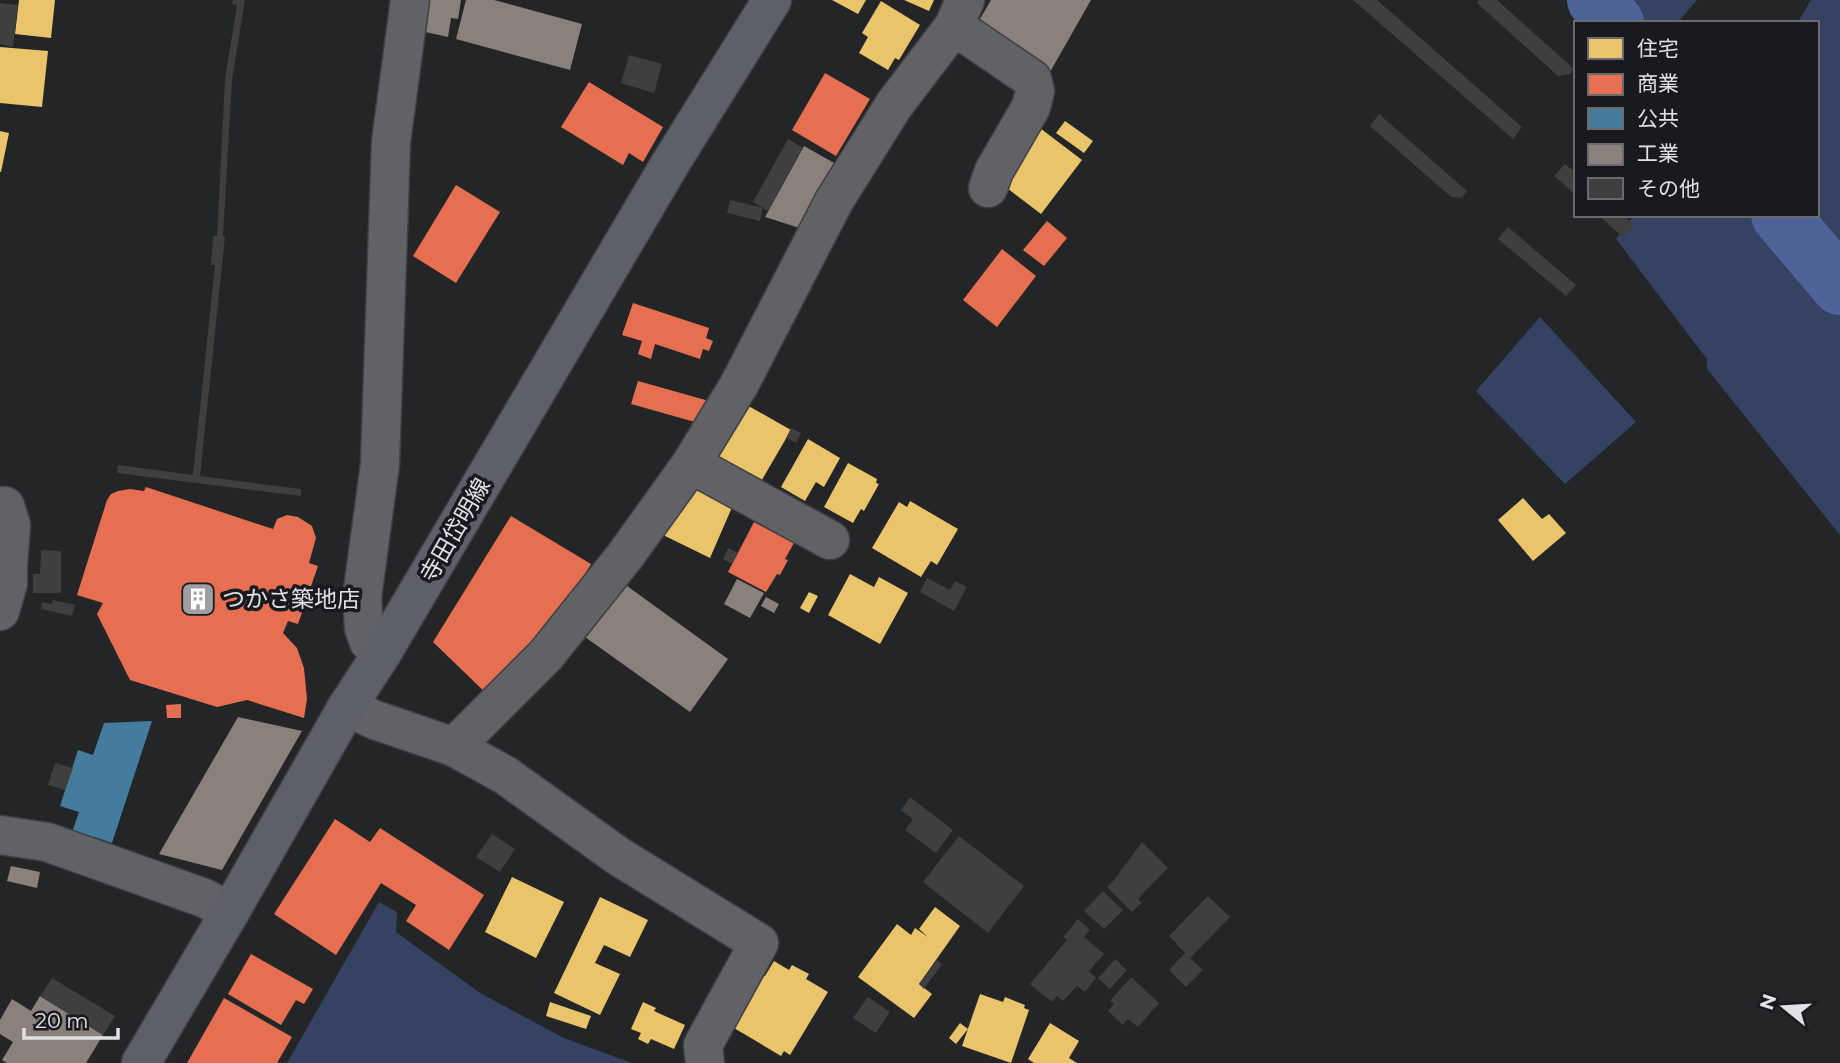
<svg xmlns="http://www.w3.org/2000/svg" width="1840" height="1063" font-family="Montserrat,'Noto Sans JP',sans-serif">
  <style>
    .green { fill: #354263 }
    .homes { fill: #e9c46a }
    .shops { fill: #e76f51 }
    .public { fill: #457b9d }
    .industry { fill: #8a817c }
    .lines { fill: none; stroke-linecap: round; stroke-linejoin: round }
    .river { stroke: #4e6499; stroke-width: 58 }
    .building { fill: #3e3f3e }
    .minor-casing { stroke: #3f4043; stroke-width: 41 }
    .major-casing { stroke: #3f4043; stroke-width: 41 }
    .minor { stroke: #616265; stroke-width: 38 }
    .major { stroke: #5d6068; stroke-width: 38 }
    .labels { text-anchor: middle; stroke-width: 7; stroke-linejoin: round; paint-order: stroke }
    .street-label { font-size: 23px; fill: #e0e1e5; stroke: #181a1f }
    .poi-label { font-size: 23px; fill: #e0e1e5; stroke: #181a1f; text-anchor: start }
  </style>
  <rect width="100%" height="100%" fill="#232527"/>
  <!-- green -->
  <path class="green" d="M1607 0H1697L1677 23H1626Z
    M1811 0H1840V269L1791 215H1817V23H1797Z
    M1634 215H1772L1840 295V535L1707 369V359L1616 239Z
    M1540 317 1636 422 1565 484 1476 391Z
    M379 902 397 912 396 932 480 993 564 1038 632 1063H287Z"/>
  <!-- homes -->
  <path class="homes" d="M19 0H55L51 38 15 34Z
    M832 0H866L858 14Z
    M904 0H934L929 11Z
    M881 1 920 25 899 60 895 58 888 70 859 53 868 37 862 33Z
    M0 47 48 51 42 107 0 103Z
    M1065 121 1093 141 1084 153 1056 133Z
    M1040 128 1082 160 1041 214 999 182Z
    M0 131 9 133 1 172H0Z
    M745 404 791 430 759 485 717 461 720 455 711 450Z
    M808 439 840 458 824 487 816 482 805 501 781 487Z
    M848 463 877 479 876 483 879 484 864 511 861 509 853 523 824 507Z
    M693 481 733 505 710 558 661 534Z
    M1523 498 1542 519 1549 514 1566 533 1533 561 1498 520Z
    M910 501 958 529 937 565 931 561 921 577 872 548 899 502 907 507Z
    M850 574 874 587 879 577 908 593 880 644 828 615Z
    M809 592 818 596 809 613 800 608Z
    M512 877 564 902 536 958 485 932Z
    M600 897 648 920 630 957 604 945 595 963 620 974 600 1015 554 993Z
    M935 907 960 926 919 984 932 994 914 1018 858 977 897 924 911 935 915 928 928 937 919 929Z
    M774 961 789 970 792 965 809 974 806 979 828 992 790 1055 784 1051 781 1056 734 1028 754 994 745 989 756 971 765 976Z
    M980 994 1003 1002 1005 997 1025 1005 1024 1008 1029 1010 1011 1063 962 1046Z
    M550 1002 591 1016 586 1029 546 1016Z
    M643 1002 656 1008 654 1011 685 1025 674 1049 651 1039 648 1044 638 1039 641 1033 631 1029Z
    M960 1023 968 1029 956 1044 949 1038Z
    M1050 1023 1079 1041 1069 1058 1077 1063H1034L1028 1059Z"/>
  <!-- shops -->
  <path class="shops" d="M825 73 870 99 836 156 792 130Z
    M589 82 663 127 643 162 629 153 623 165 561 127Z
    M456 185 500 212 456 283 413 256Z
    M1047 221 1067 238 1044 266 1023 250Z
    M1002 249 1036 276 997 327 963 300Z
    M633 303 709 328 706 338 713 341 709 351 703 349 700 359 655 344 651 359 638 354 642 341 622 335Z
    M638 381 709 401 702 424 631 404Z
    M146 487 273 529 277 519 287 515 298 517 312 526 316 538 309 563 318 566 298 624 288 621 283 633 297 648 304 668 307 699 304 718 247 700 217 707 130 680 97 614 103 603 77 595 107 500 111 494 118 491 130 489 144 491Z
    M511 516 591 564 558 619 491 698 433 642Z
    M754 522 794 543 785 559 788 560 780 575 777 574 766 592 728 572Z
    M181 704V718H167L166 705Z
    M335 819 370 842 380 828 484 895 449 950 406 921 416 905 381 883 336 955 274 914Z
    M251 954 313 989 304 1004 296 1000 281 1025 228 994Z
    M224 998 292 1037 277 1063H187Z"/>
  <!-- public -->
  <path class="public" d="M152 721 112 843 95 837 94 841 71 835 79 812 60 806 78 750 93 755 104 723Z"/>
  <!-- industry -->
  <path class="industry" d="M427 0H461L458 19 451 18 448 37 421 31Z
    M466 0H494L582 24 570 70 456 39Z
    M991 0H1091L1050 72 974 29Z
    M804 146 843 168 809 231 765 217Z
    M616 578 728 659 690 712 578 632Z
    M737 579 764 593 750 618 724 604Z
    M766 597 779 604 774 613 761 606Z
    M238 717 302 731 222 870 159 854Z
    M11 866 40 872 37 888 7 881Z
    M40 996 103 1035 86 1063H7L2 1060 13 1042 0 1034V1020L12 999 31 1011Z"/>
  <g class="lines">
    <!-- river -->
    <path class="river" d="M1596 0 1615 23
      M1780 215 1840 286"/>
  </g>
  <!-- building -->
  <path class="building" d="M233 0H245L232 80 223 236 225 237 200 476 301 489V496L117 473 118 465 193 475 215 265H211L213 236H217L225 79 237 5 232 4Z
    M1353 0H1377L1522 127 1513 139Z
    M1479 0H1497L1574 69 1570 74 1558 76 1477 3Z
    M0 3 18 5 13 47 0 44Z
    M629 55 662 64 654 93 621 83Z
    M1379 114 1467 191 1462 198 1451 197 1370 126Z
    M788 139 803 148 768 211 753 202Z
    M1565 164 1576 173V195L1554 176Z
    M730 200 763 208 760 221 727 213Z
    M1598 215H1623L1634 225 1624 238Z
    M1508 227 1576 285 1566 296 1498 239Z
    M791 428 801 433 796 443 786 438Z
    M728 548 738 553 732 564 723 559Z
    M41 550 61 551V593H33V574H40Z
    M927 578 950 590 955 581 967 587 954 611 920 592Z
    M53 600 75 605 72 616 41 609 42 602 52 604Z
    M55 763 73 768 65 790 48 785Z
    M910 797 953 830 936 853 905 830 913 819 901 810Z
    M492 834 515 849 500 872 476 857Z
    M959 836 1024 886 988 933 923 882Z
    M1142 842 1168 868 1138 899 1142 903 1132 912 1107 887 1114 880Z
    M1103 891 1123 910 1104 929 1084 911Z
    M1208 896 1230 917 1190 958 1203 970 1186 987 1169 970 1185 953 1169 936Z
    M1078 919 1090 930 1084 937 1104 954 1089 971 1096 978 1085 992 1077 986 1063 1001 1057 996 1052 1002 1030 984 1067 940 1063 937Z
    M1115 959 1127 970 1110 989 1098 978Z
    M937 960 942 964 924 989 919 984Z
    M1131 977 1159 1003 1138 1027 1128 1019 1123 1025 1108 1011 1114 1004 1110 1001Z
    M52 978 115 1016 103 1035 40 996Z
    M868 997 890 1012 876 1033 853 1018Z"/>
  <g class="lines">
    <!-- minor casing -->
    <g class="minor-casing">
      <path id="minor" d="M954 26 1032 79 1035 91 1031 107 994 171 988 188
        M691 464 830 540
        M0 506H5L11 525 8 565V583L0 611
        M382 653 369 642 364 628 362 597 380 464 391 142 410 0
        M347 707 375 720 454 747 505 775 618 856 759 943 703 1045 705 1063
        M454 747 546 655 625 556 691 464 739 385 834 201 894 105 954 26 965 0
        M0 835 47 842 204 898 230 912"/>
    </g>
    <!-- major casing -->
    <g class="major-casing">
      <path id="major" d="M141 1063 230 912 347 707 382 653 670 164 772 0"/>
    </g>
    <!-- minor -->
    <use href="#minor" class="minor"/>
    <!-- major -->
    <use href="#major" class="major"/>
  </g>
  <!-- icons -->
  <defs>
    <g id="building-square" transform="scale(1.75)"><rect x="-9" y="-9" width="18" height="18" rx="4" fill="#9e9fa2" stroke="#181a1f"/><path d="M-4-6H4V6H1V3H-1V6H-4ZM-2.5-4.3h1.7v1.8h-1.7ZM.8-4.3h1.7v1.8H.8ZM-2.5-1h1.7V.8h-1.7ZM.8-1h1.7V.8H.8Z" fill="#fff"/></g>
  </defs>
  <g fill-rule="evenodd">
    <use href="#building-square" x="198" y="599"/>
  </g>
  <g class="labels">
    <!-- street labels -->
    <g class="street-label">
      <text transform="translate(455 530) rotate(-60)" y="8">寺田岱明線</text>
    </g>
    <!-- poi labels -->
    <g class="poi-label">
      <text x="222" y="607">つかさ築地店</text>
    </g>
  </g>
  <!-- legend -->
  <rect x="1574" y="21" width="245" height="196" fill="#181a1f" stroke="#686a6e" stroke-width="2"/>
  <rect x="1588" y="38" width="35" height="21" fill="#e9c46a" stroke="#686a6e" stroke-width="2"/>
  <text x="1637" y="56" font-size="21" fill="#e0e1e5">住宅</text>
  <rect x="1588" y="74" width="35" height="21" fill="#e76f51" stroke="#686a6e" stroke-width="2"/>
  <text x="1637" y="91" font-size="21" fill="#e0e1e5">商業</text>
  <rect x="1588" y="108" width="35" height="21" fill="#457b9d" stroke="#686a6e" stroke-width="2"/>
  <text x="1637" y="126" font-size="21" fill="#e0e1e5">公共</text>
  <rect x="1588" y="144" width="35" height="21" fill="#8a817c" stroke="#686a6e" stroke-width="2"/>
  <text x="1637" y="161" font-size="21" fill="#e0e1e5">工業</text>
  <rect x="1588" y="178" width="35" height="21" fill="#3e3f3e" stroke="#686a6e" stroke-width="2"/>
  <text x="1637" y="196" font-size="21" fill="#e0e1e5">その他</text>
  <!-- north arrow -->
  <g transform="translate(1784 1007) rotate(288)" stroke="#181a1f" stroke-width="5" paint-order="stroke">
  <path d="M0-5L12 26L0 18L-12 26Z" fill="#e0e1e5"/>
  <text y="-10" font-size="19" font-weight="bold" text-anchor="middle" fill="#e0e1e5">N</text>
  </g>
  <!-- scale -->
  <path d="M24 1028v10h94v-10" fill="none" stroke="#e0e1e5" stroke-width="3.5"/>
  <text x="35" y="1028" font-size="21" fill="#e0e1e5" stroke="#181a1f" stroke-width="5" paint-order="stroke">20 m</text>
</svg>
